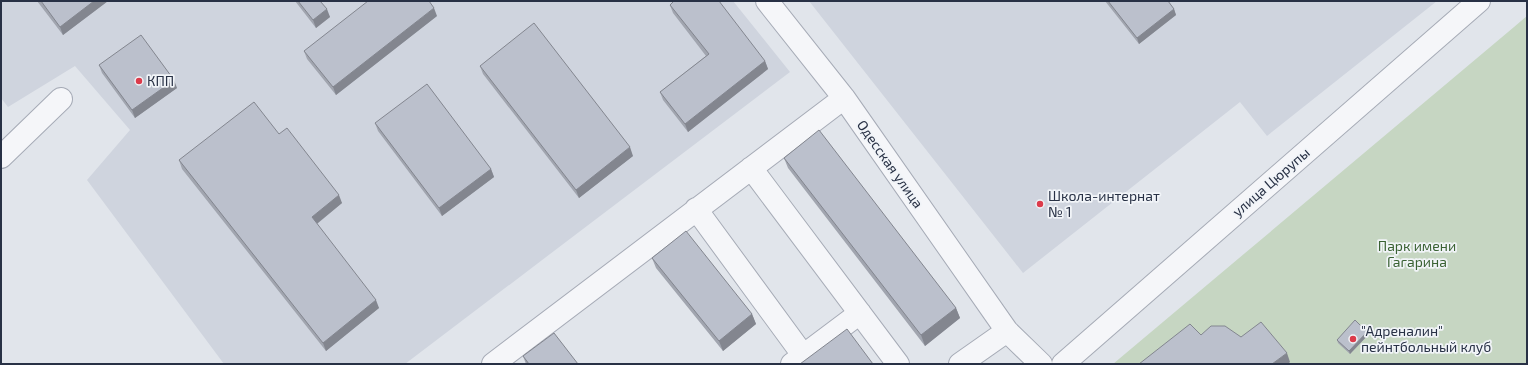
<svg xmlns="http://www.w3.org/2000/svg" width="1528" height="365" font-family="'Exo 2',sans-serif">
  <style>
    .built { fill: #cfd4de }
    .green { fill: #c6d6c2 }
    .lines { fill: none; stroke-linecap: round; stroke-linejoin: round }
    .minor-casing { stroke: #a6abb6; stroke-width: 24 }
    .minor { stroke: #f5f6f9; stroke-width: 22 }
    .wall { fill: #a1a5af }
    .shaded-wall { fill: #83868f }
    .building { fill: #bbc0cc; stroke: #83868f }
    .poi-dot { fill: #dc3b4b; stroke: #f1f4f8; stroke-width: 1.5 }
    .labels { text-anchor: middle; stroke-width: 3.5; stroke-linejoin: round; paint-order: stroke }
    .poi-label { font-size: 14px; fill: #283145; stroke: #f1f4f8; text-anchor: start }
    .street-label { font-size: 14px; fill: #283145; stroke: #f1f4f8 }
    .park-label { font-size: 14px; fill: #3a6233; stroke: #f1f4f8 }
  </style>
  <rect width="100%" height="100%" fill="#e1e5eb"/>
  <!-- built -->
  <path class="built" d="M1 1H733L790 72 405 364H224L87 180 130 130 75 66 8 107 1 98Z
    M809 1H1437L1267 136 1240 102 1023 273Z"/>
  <!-- green -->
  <path class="green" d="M1527 16V364H1113L1514 27Z"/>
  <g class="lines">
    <!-- minor casing -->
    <g class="minor-casing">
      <path id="minor" d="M767 1 844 98 1007 331
        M1 157 61 99
        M751 168 898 364
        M696 209 803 355
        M493 364 844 98
        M792 364 860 313
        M960 364 1007 331 1041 364
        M1063 364 1479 1"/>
    </g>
    <!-- minor -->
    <use href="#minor" class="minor"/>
  </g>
  <!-- wall -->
  <path class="wall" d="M37 1H108L63 35Z
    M295 1H320L330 17 316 28Z
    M1105 1H1168L1174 9 1176 15 1139 44Z
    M670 5 765 61 768 69 688 132 663 100 660 92 706 56 673 13Z
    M437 16 336 95 307 59 304 51Z
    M99 65 177 88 135 118 102 73Z
    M480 66 633 156 579 198 483 74Z
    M375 123 491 169 494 177 442 216 378 131Z
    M279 134 342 203 317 224 379 308 326 351 182 169 179 160Z
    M784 158 956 308 960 318 925 346 788 168Z
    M652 258 752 314 756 324 723 351 656 268Z
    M1367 332 1368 335 1350 354 1338 343 1337 340Z
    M523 356 578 364H526Z"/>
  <!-- shaded-wall -->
  <path class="shaded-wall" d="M94 1H108L63 35 60 27Z
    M434 8 437 16 336 95 333 87Z
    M327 9 330 17 316 28 313 20Z
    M1174 9 1176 15 1139 44 1137 38Z
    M765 61 768 69 688 132 685 124Z
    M174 80 177 88 135 118 132 110Z
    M630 147 633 156 579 198 576 190Z
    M491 169 494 177 442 216 439 208Z
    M339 195 342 203 314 226 312 217Z
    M376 300 379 308 326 351 323 343Z
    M956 308 960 318 925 346 921 335Z
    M752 314 756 324 723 351 719 341Z
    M1367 332 1368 335 1350 354 1349 351Z
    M1287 353 1290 362 1288 364H1272Z"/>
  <!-- building -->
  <path class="building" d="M41 1H94L60 27Z
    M298 1H320L327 9 313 20Z
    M368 1H429L434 8 333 87 304 51Z
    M674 1H719L765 61 685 124 660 92 709 54 670 5Z
    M1108 1H1168L1174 9 1137 38Z
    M534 23 630 147 576 190 480 66Z
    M141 35 174 80 132 110 99 65Z
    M427 84 491 169 439 208 375 123Z
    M254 102 279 134 287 128 339 195 312 217 376 300 323 343 179 160Z
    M819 130 956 308 921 335 784 158Z
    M686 231 752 314 719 341 652 258Z
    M1355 320 1367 332 1349 351 1337 340Z
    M1261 322 1287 353 1272 364H1139L1190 324 1201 335 1211 326H1225L1241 337Z
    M847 329 873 364H800Z
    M554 333 578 364H529L523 356Z"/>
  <!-- markers -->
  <g class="poi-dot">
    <circle cx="139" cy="81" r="4"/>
    <circle cx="1040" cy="204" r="4"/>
    <circle cx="1353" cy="339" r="4"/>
  </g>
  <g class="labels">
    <!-- poi labels -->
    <g class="poi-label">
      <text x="147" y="86">КПП</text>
      <text x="1048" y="201">Школа-интернат<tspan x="1048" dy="16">№ 1</tspan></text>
      <text x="1361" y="336">"Адреналин"<tspan x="1361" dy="16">пейнтбольный клуб</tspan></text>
    </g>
    <!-- street labels -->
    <g class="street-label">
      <text transform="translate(890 164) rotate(55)" y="5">Одесская улица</text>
      <text transform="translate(1271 182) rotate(-41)" y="5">улица Цюрупы</text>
    </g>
    <!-- park labels -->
    <g class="park-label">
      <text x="1417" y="251">Парк имени<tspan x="1417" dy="16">Гагарина</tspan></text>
    </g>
  </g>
  <!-- border -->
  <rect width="1528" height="365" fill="none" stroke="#283145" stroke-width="4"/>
</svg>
